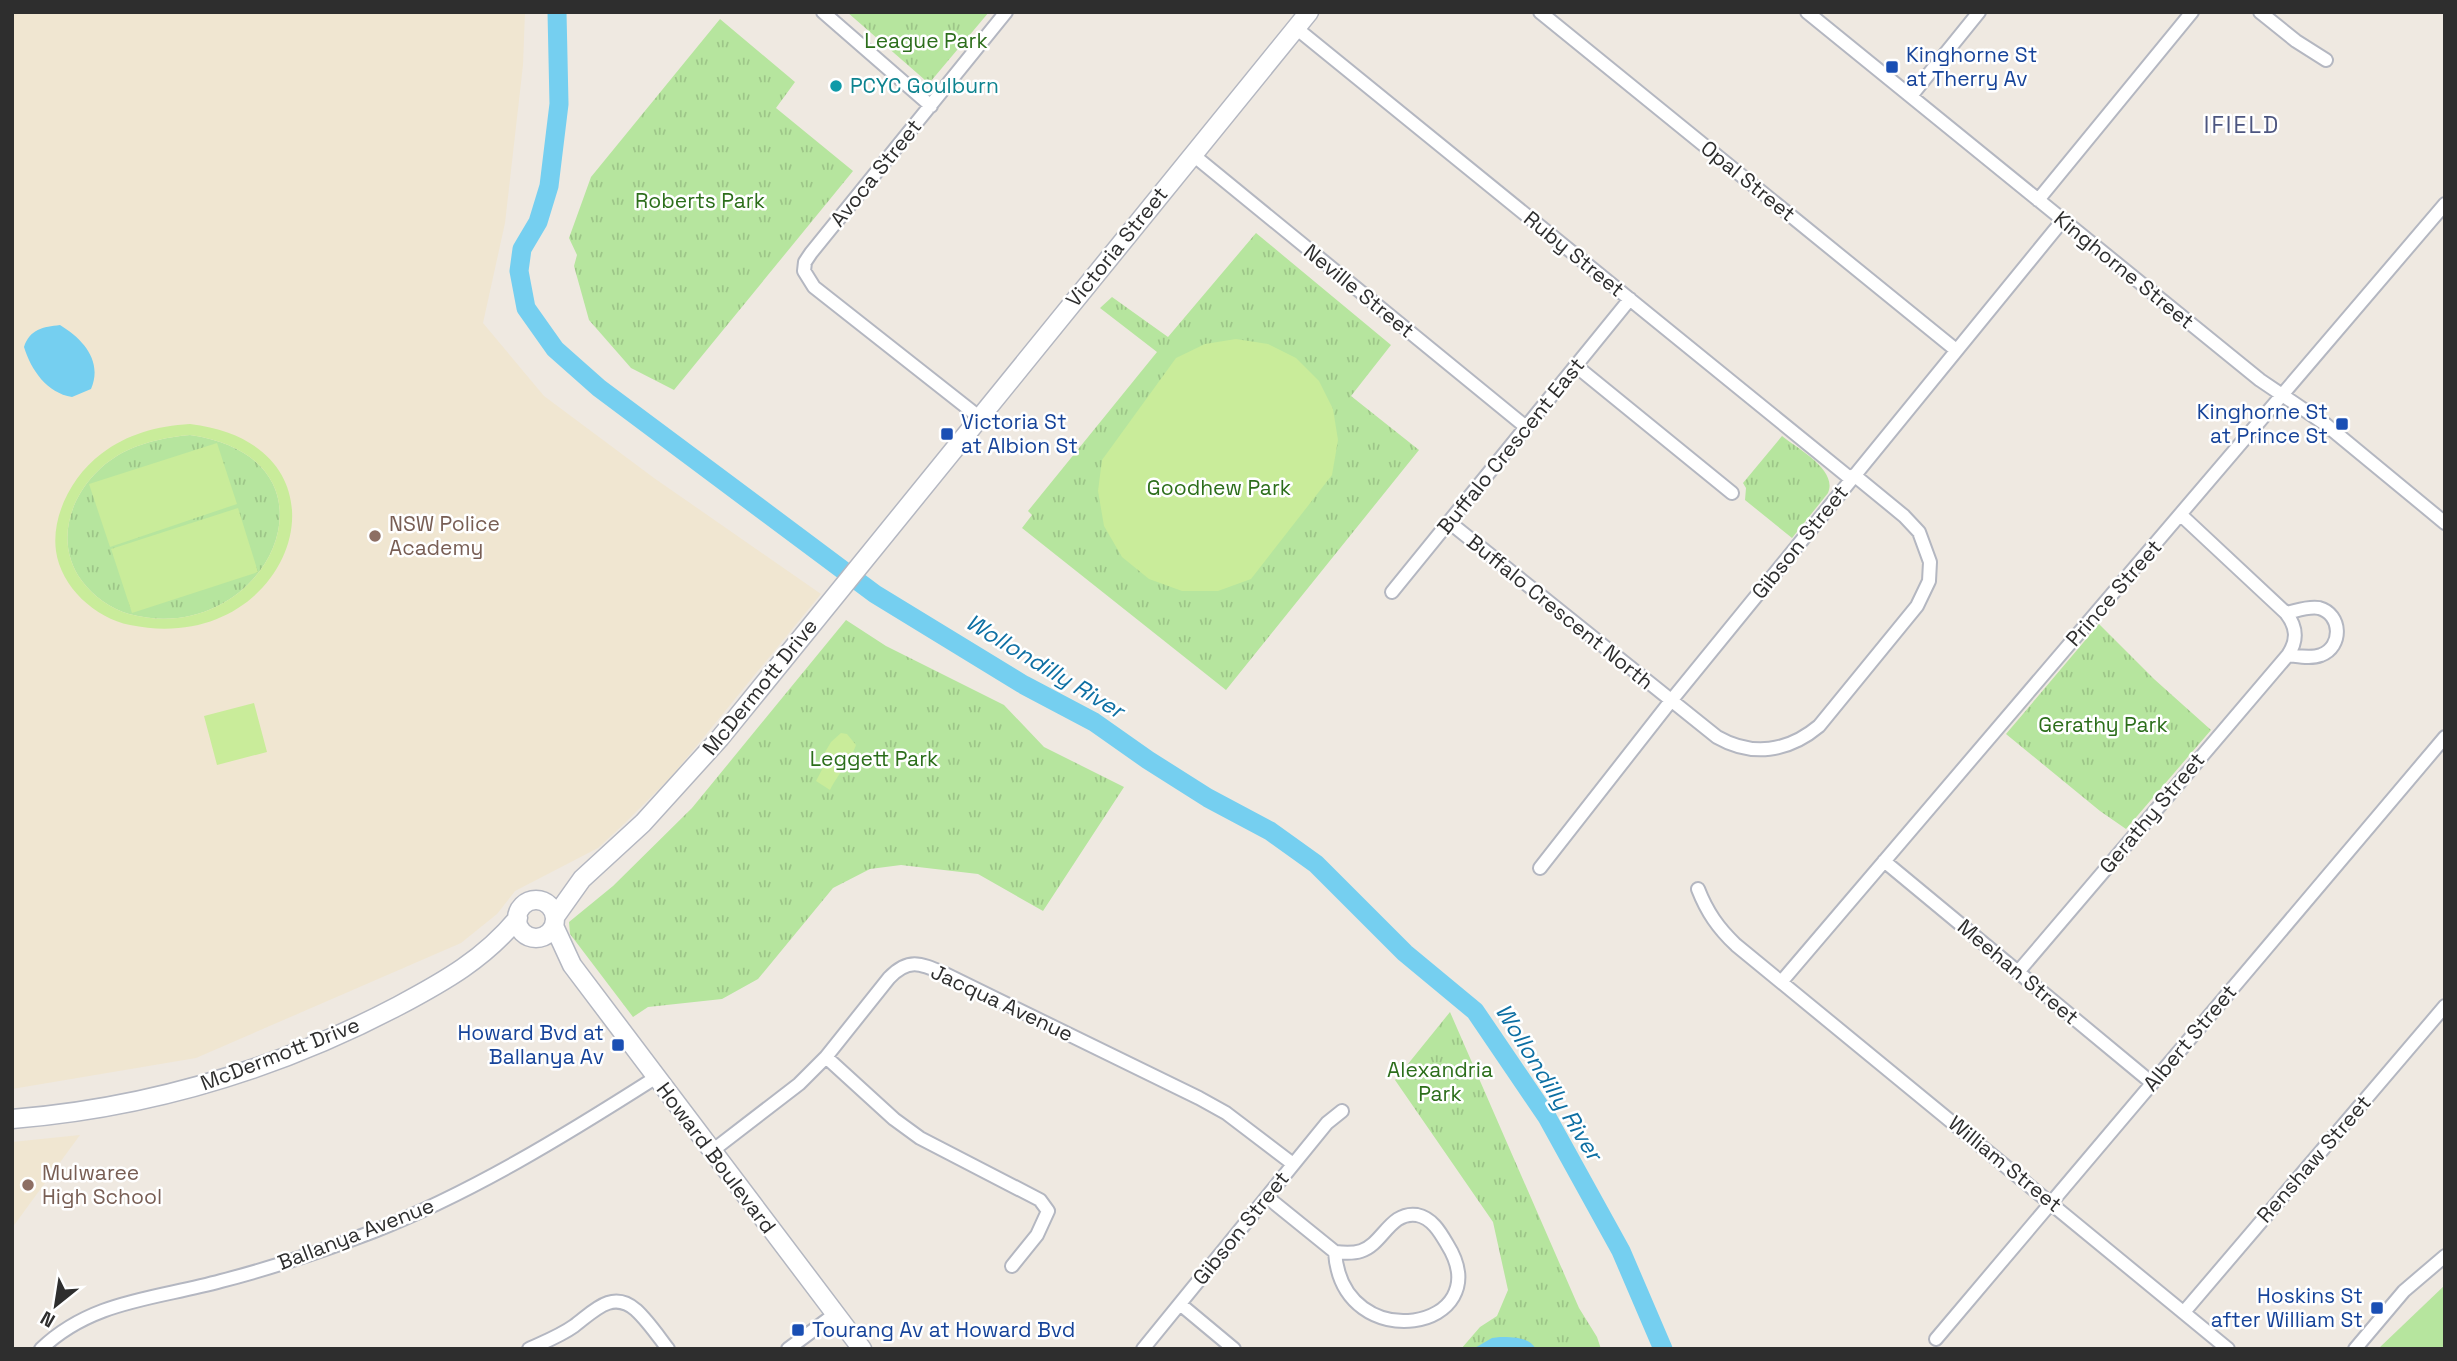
<svg xmlns="http://www.w3.org/2000/svg" width="2457" height="1361" font-family="'Space Grotesk',sans-serif">
  <style>
    .education { fill: #f0e6d1 }
    .grass { fill: #b6e59e }
    .park { fill: url(#park-tufts) }
    .pitch { fill: #c9ec9a; fill-rule: evenodd }
    .water { fill: #75cff0 }
    .lines { fill: none; stroke-linecap: round; stroke-linejoin: round }
    .river { stroke: #75cff0; stroke-width: 19 }
    .street-casing { stroke: #b4b7c1; stroke-width: 16 }
    .secondary-casing { stroke: #b4b7c1; stroke-width: 21 }
    .street { stroke: #fff; stroke-width: 12 }
    .secondary { stroke: #fff; stroke-width: 18 }
    .transit-dot { fill: #1a4fb4; stroke: #fff; stroke-width: 2.5 }
    .culture-dot { fill: #0f9aa8; stroke: #fff; stroke-width: 2.5 }
    .education-dot { fill: #8d6e63; stroke: #fff; stroke-width: 2.5 }
    .labels { text-anchor: middle; stroke-width: 5; stroke-linejoin: round; paint-order: stroke }
    .park-label { font-size: 21px; fill: #2c6e1b; stroke: #fff }
    .transit-label { font-size: 21px; fill: #164399; stroke: #fff; text-anchor: start }
    .culture-label { font-size: 21px; fill: #0d838f; stroke: #fff; text-anchor: start }
    .street-label { font-size: 21px; fill: #2e2e2e; stroke: #fff }
    .education-label { font-size: 21px; fill: #785e54; stroke: #fff; text-anchor: start }
    .neighbourhood-label { font-size: 23px; letter-spacing: 2px; fill: #4d5680; stroke: #fff }
    .water-label { font-size: 23px; font-style: italic; fill: #0d6fa3; stroke: #fff }
  </style>
  <defs>
    <pattern id="park-tufts" width="24" height="20" patternUnits="userSpaceOnUse" patternTransform="scale(1.75)"><rect width="24" height="20" fill="#b6e59e"/><path d="M3 7l-1-3M5 7V3M7 7l1-3M15 17l-1-3M17 17v-4M19 17l1-3" fill="none" stroke="#9dc588"/></pattern>
  </defs>
  <rect width="100%" height="100%" fill="#efe9e1"/>
  <!-- education -->
  <path class="education" d="M12 12H525L523 65 505 223 483 323 544 396 654 478 821 594 672 776 625 823 598 848 515 891 497 914 461 943 196 1058 12 1089Z
    M80 1135 12 1228V1142Z"/>
  <!-- grass -->
  <path class="grass" d="M2445 1285V1349H2378Z"/>
  <!-- park -->
  <path class="park" d="M847 12H989L931 81 925 80Z
    M720 19 795 82 776 108 853 171 674 390 631 368 589 320 574 266 577 255 569 238 591 177Z
    M1256 233 1391 345 1351 396 1419 450 1226 690 1022 528 1032 515 1028 511 1157 352 1100 308 1112 297 1168 337Z
    M190 435C356 459 266 651 129 614 111 609 93 596 82 581 47 534 80 472 128 450 148 441 168 437 190 435Z
    M1782 436C1798 449 1838 470 1828 493L1792 538 1745 500 1746 488 1743 483Z
    M846 620 886 646 1004 705 1044 747 1124 787 1043 911 978 874 901 865 870 869 833 888 758 979 722 999 648 1007 633 1017 570 934 569 922 613 886 692 808Z
    M2099 624 2154 679 2211 730 2126 829 2100 811 2006 734Z
    M1450 1012 1579 1308 1597 1337 1601 1349H1461L1480 1327 1497 1316 1508 1290 1493 1222 1395 1080Z"/>
  <!-- pitch -->
  <path class="pitch" d="M1236 339 1268 344 1296 358 1319 381 1333 409 1338 440 1332 475 1251 579 1218 591H1182L1149 579 1122 557 1104 526 1098 491 1102 460 1176 358 1205 344Z
    M190 424C366 445 294 659 130 625 95 618 61 587 56 551 51 515 73 475 101 454 127 434 157 426 190 424ZM190 435C356 459 266 651 129 614 111 609 93 596 82 581 47 534 80 472 128 450 148 441 168 437 190 435Z
    M217 443 237 504 110 547 89 484Z
    M238 508 258 572 132 613 111 549Z
    M254 703 267 752 217 765 204 716Z
    M841 733 847 734 856 745C849 764 839 772 830 790L816 781 826 762 821 759 831 742Z"/>
  <!-- water -->
  <path class="water" d="M60 325C83 339 103 361 91 389L72 397C47 393 31 370 24 347 30 329 43 327 60 325Z
    M1500 1337C1513 1337 1529 1337 1536 1349H1473L1492 1338Z"/>
  <g class="lines">
    <!-- river -->
    <path class="river" d="M557 12 559 104 549 186 538 222 522 249 519 271 526 308 555 349 599 388 875 594 1024 685 1094 722 1148 760 1208 798 1270 831 1316 864 1405 953 1475 1011 1547 1117 1621 1251 1663 1349"/>
    <!-- street casing -->
    <g class="street-casing">
      <path id="street" d="M823 12 931 106
        M1540 12 1956 350
        M1807 12 2260 380 2325 424 2445 523
        M2260 12 2296 41 2326 60
        M1296 28 1851 479
        M1911 96 1979 12
        M1192 154 1526 427
        M2038 200 2192 12
        M1576 366 1732 493
        M979 417 814 287 804 271 805 262 811 253 1006 12
        M1449 522 1717 737C1752 757 1788 752 1819 726L1917 606 1929 581 1930 562 1919 532 1904 516 1854 475
        M1392 592 1630 299
        M2286 613C2296 611 2308 606 2319 608 2342 614 2343 647 2321 655 2311 659 2298 656 2288 655
        M1884 861 2152 1083
        M1540 868 1670 702 2063 220
        M1698 889C1707 912 1718 928 1736 945L2228 1349
        M2018 972 2288 655C2298 640 2297 627 2286 613L2181 515
        M1782 981 2445 204
        M826 1057 894 1119 920 1138 1040 1200 1048 1211 1037 1235 1012 1266
        M712 1151 799 1084 826 1057 889 978C908 958 920 963 943 973L1199 1098 1226 1113 1293 1164
        M1267 1197 1335 1252C1342 1359 1501 1330 1447 1244 1440 1232 1432 1218 1417 1215 1390 1211 1383 1244 1361 1251 1352 1254 1343 1253 1335 1252
        M1180 1304 1234 1349
        M2184 1312 2445 1006
        M1936 1339 2445 737
        M41 1349C92 1300 156 1299 221 1281 272 1268 322 1251 372 1232 473 1192 564 1136 655 1078
        M529 1349C544 1342 560 1336 574 1326 593 1312 612 1289 636 1310 648 1321 658 1336 668 1349
        M788 1349 835 1314
        M1143 1349 1327 1123 1342 1111
        M2355 1349 2404 1291 2445 1256"/>
    </g>
    <!-- secondary casing -->
    <g class="secondary-casing">
      <path id="secondary" d="M517 919a19 19 0 1 1 38 0a19 19 0 1 1-38 0Z
        M555 917 582 879 643 823 720 738 1309 12
        M554 926 572 965 862 1349
        M12 1119C148 1108 278 1069 398 1006 445 981 484 959 518 918"/>
    </g>
    <!-- street -->
    <use href="#street" class="street"/>
    <!-- secondary -->
    <use href="#secondary" class="secondary"/>
  </g>
  <!-- markers -->
  <g class="transit-dot">
    <rect x="1885" y="60" width="14" height="14" rx="3.5"/>
    <rect x="2335" y="417" width="14" height="14" rx="3.5"/>
    <rect x="940" y="427" width="14" height="14" rx="3.5"/>
    <rect x="611" y="1038" width="14" height="14" rx="3.5"/>
    <rect x="2370" y="1301" width="14" height="14" rx="3.5"/>
    <rect x="791" y="1323" width="14" height="14" rx="3.5"/>
  </g>
  <circle class="culture-dot" cx="836" cy="86" r="7"/>
  <g class="education-dot">
    <circle cx="375" cy="536" r="7"/>
    <circle cx="28" cy="1185" r="7"/>
  </g>
  <g class="labels">
    <!-- park labels -->
    <g class="park-label">
      <text x="926" y="48">League Park</text>
      <text x="700" y="208">Roberts Park</text>
      <text x="1219" y="495">Goodhew Park</text>
      <text x="2103" y="732">Gerathy Park</text>
      <text x="874" y="766">Leggett Park</text>
      <text x="1440" y="1077">Alexandria<tspan x="1440" dy="24">Park</tspan></text>
    </g>
    <!-- transit labels -->
    <g class="transit-label">
      <text x="1906" y="62">Kinghorne St<tspan x="1906" dy="24">at Therry Av</tspan></text>
      <text x="2328" y="419" text-anchor="end">Kinghorne St<tspan x="2328" dy="24">at Prince St</tspan></text>
      <text x="961" y="429">Victoria St<tspan x="961" dy="24">at Albion St</tspan></text>
      <text x="604" y="1040" text-anchor="end">Howard Bvd at<tspan x="604" dy="24">Ballanya Av</tspan></text>
      <text x="2363" y="1303" text-anchor="end">Hoskins St<tspan x="2363" dy="24">after William St</tspan></text>
      <text x="812" y="1337">Tourang Av at Howard Bvd</text>
    </g>
    <!-- culture labels -->
    <g class="culture-label">
      <text x="850" y="93">PCYC Goulburn</text>
    </g>
    <!-- street labels -->
    <g class="street-label">
      <text transform="translate(876 173) rotate(-51)" y="7">Avoca Street</text>
      <text transform="translate(1748 181) rotate(39)" y="7">Opal Street</text>
      <text transform="translate(1117 247) rotate(-51)" y="7">Victoria Street</text>
      <text transform="translate(1574 254) rotate(39)" y="7">Ruby Street</text>
      <text transform="translate(2124 270) rotate(39)" y="7">Kinghorne Street</text>
      <text transform="translate(1359 291) rotate(39)" y="7">Neville Street</text>
      <text transform="translate(1511 446) rotate(-51)" y="7">Buffalo Crescent East</text>
      <text transform="translate(1800 542) rotate(-51)" y="7">Gibson Street</text>
      <text transform="translate(2114 593) rotate(-49)" y="7">Prince Street</text>
      <text transform="translate(1560 612) rotate(39)" y="7">Buffalo Crescent North</text>
      <text transform="translate(760 687) rotate(-51)" y="7">McDermott Drive</text>
      <text transform="translate(2152 813) rotate(-50)" y="7">Gerathy Street</text>
      <text transform="translate(2018 972) rotate(40)" y="7">Meehan Street</text>
      <text transform="translate(1002 1003) rotate(25)" y="7">Jacqua Avenue</text>
      <text transform="translate(2190 1038) rotate(-50)" y="7">Albert Street</text>
      <text transform="translate(280 1054) rotate(-21)" y="7">McDermott Drive</text>
      <text transform="translate(716 1158) rotate(53)" y="7">Howard Boulevard</text>
      <text transform="translate(2314 1159) rotate(-49)" y="7">Renshaw Street</text>
      <text transform="translate(2005 1164) rotate(39)" y="7">William Street</text>
      <text transform="translate(1241 1228) rotate(-51)" y="7">Gibson Street</text>
      <text transform="translate(356 1234) rotate(-21)" y="7">Ballanya Avenue</text>
    </g>
    <!-- education labels -->
    <g class="education-label">
      <text x="389" y="531">NSW Police<tspan x="389" dy="24">Academy</tspan></text>
      <text x="42" y="1180">Mulwaree<tspan x="42" dy="24">High School</tspan></text>
    </g>
    <!-- neighbourhood labels -->
    <g class="neighbourhood-label">
      <text x="2242" y="133">IFIELD</text>
    </g>
    <!-- water labels -->
    <g class="water-label">
      <text transform="translate(1045 666) rotate(31)" y="8">Wollondilly River</text>
      <text transform="translate(1549 1082) rotate(58)" y="8">Wollondilly River</text>
    </g>
  </g>
  <!-- border -->
  <rect width="2457" height="1361" fill="none" stroke="#2e2e2e" stroke-width="28"/>
  <!-- north arrow -->
  <g transform="translate(56 1305) rotate(210)" stroke="#ffffff" stroke-width="5" paint-order="stroke">
  <path d="M0-5L12 26L0 18L-12 26Z" fill="#2e2e2e"/>
  <text y="-10" font-size="19" font-weight="bold" text-anchor="middle" fill="#2e2e2e">N</text>
  </g>
</svg>
